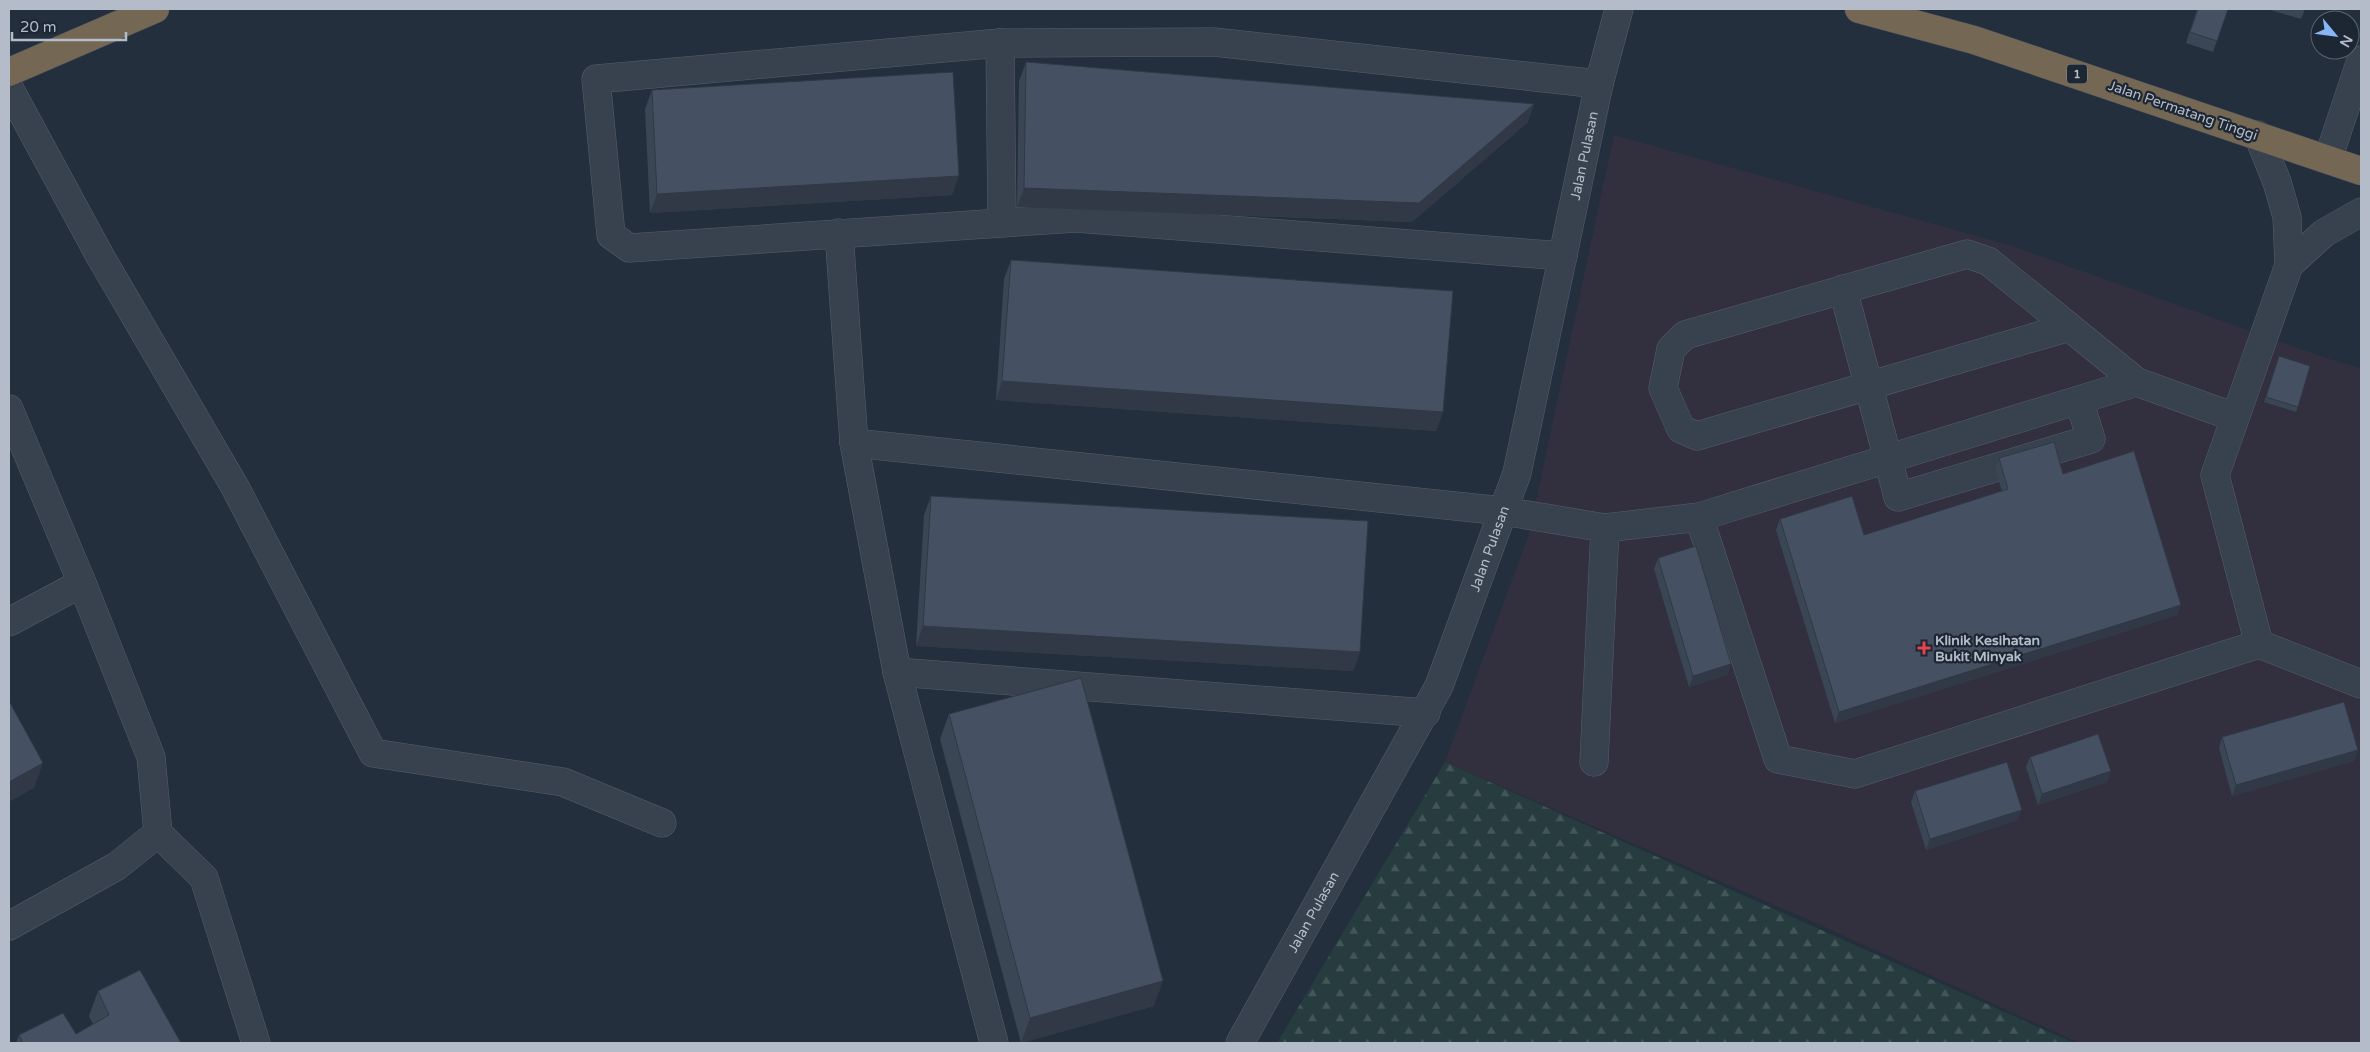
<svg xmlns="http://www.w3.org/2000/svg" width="2370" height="1052" font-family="'Varela Round',sans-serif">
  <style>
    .medical { fill: #32303f }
    .forest { fill: url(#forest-firs) }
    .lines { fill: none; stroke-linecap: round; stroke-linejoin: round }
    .minor-casing { stroke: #565f6c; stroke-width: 29 }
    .highway-casing { stroke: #434c59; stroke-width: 29 }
    .minor { stroke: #38414e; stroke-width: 28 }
    .highway { stroke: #746855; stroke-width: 28 }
    .wall { fill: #3b4654 }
    .shaded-wall { fill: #303945 }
    .building { fill: #455162; stroke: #303945 }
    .health-dot { fill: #e0444e; stroke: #1d2633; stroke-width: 2 }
    .labels { text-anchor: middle; stroke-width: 4.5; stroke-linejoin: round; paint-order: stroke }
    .shield { fill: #1d2633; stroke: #878f9c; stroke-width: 1 }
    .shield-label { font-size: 12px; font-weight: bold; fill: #b4bcc9 }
    .street-label { font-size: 14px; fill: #b4bcc9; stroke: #1d2633 }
    .poi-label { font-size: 14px; font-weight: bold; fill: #b4bcc9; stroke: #1d2633; text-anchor: start }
  </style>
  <defs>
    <pattern id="forest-firs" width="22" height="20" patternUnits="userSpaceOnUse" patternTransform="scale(1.25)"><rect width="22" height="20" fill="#263c3f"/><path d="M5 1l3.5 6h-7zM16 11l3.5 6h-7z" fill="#435659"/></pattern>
  </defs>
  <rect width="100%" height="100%" fill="#242f3e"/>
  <!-- medical -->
  <path class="medical" d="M1614 135 2009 245 2326 358 2361 368V1043H2079L1814 922 1445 762 1529 534Z"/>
  <!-- forest -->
  <path class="forest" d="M1445 762 2074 1043H1277Z"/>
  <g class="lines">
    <!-- minor casing -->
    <g class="minor-casing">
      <g id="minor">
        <path d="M1000 43 1002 222"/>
        <path d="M9 88 100 256 235 487 373 753 563 782 662 823"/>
        <path d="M2258 135 2277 182 2287 217 2289 265 2215 475 2259 644"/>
        <path d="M2328 159 2361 60"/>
        <path d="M839 233 854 443 897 672 994 1043"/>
        <path d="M1563 256 1076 218 629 248 611 235 596 79 1000 43 1214 42 1599 84"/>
        <path d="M2289 265 2324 233 2361 212"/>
        <path d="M1843 289 1898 497 2091 439 2079 400"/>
        <path d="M2069 327 1697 436 1681 429 1663 388 1671 349 1685 335 1967 254 1988 261 2137 382"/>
        <path d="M9 409 82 583 151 757 158 833 204 878 256 1043"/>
        <path d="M854 443 1503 511 1605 528 1699 517 2137 382 2234 417"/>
        <path d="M1699 517 1778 759 1855 774 2259 644 2361 684"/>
        <path d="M9 622 82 583"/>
        <path d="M897 672 1426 713"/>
        <path d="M1594 762 1605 528"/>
        <path d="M9 926 117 866 158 833"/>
        <path id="s1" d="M1240 1043 1439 686 1517 473 1599 84 1619 9"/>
      </g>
    </g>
    <!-- highway casing -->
    <g class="highway-casing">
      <path id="highway" d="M1859 9 1974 40 2361 171
        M9 72 155 9"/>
    </g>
    <!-- minor -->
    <use href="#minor" class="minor"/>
    <!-- highway -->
    <use href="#highway" class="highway"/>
  </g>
  <!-- wall -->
  <path class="wall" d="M2197 9H2228L2213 52 2186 43Z
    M2267 9H2305L2301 19Z
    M1026 62 1534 104 1527 123 1412 222 1017 207 1019 81Z
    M652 90 952 195 650 213 645 109Z
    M1011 260 1443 412 1436 431 996 400 1004 279Z
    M2279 356 2298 407 2296 412 2264 402Z
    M1999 458 2063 474 2181 605 2177 615 1835 723 1776 530 1780 519 1864 535 2002 491 1995 469Z
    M931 496 1360 652 1353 671 916 646 924 515Z
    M1658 558 1731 664 1727 675 1689 687 1654 569Z
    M949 714 1154 1006 1021 1043 940 739Z
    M2222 737 2358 750 2354 761 2232 796 2219 748Z
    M2030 757 2111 771 2107 782 2038 805 2026 767Z
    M1915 791 2018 820 1926 850 1911 802Z
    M98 991 181 1043H16L19 1035 76 1034 93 1024 89 1016Z"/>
  <!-- shaded-wall -->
  <path class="shaded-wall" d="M1534 104 1527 123 1412 222 1017 207 1024 188Z
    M959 176 952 195 650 213 657 194Z
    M1002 381 1443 412 1436 431 996 400Z
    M2181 605 2177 615 1835 723 1839 712Z
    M923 626 1360 652 1353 671 916 646Z
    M1731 664 1727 675 1689 687 1693 676Z
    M2358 750 2354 761 2232 796 2236 785Z
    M43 763 34 788 9 802V782Z
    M2111 771 2107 782 2038 805 2042 794Z
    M2022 810 2018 820 1926 850 1930 839Z
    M1163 981 1154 1006 1021 1043 1030 1018Z"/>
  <!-- building -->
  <path class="building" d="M2198 9H2228L2217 41 2190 32Z
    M1026 62 1534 104 1419 203 1024 188Z
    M953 72 959 176 657 194 652 90Z
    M1011 260 1453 291 1443 412 1002 381Z
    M2279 356 2310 366 2298 407 2266 397Z
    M2054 442 2063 474 2134 451 2181 605 1839 712 1780 519 1852 496 1864 535 2008 489 1999 458Z
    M931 496 1368 521 1360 652 923 626Z
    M1696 546 1731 664 1693 676 1658 558Z
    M1081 678 1163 981 1030 1018 949 714Z
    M9 701 43 763 9 782Z
    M2344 702 2358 750 2236 785 2222 737Z
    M2098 734 2111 771 2042 794 2030 757Z
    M2007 762 2022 810 1930 839 1915 791Z
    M140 970 181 1043H23L19 1035 63 1013 76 1034 109 1015 98 991Z"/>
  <!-- markers -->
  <path class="health-dot" d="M1921.5 640.5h5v5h5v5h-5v5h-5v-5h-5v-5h5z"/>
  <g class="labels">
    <!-- shield labels -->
    <rect class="shield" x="2067" y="64.5" width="20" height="19" rx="4"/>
    <g class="shield-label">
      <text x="2077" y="78">1</text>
    </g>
    <!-- street labels -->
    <g class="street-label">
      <text transform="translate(2183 110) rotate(19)" y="5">Jalan Permatang Tinggi</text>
      <text dy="5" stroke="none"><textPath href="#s1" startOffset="960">Jalan Pulasan</textPath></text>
      <text dy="5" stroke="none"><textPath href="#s1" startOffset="555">Jalan Pulasan</textPath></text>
      <text dy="5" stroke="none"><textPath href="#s1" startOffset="150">Jalan Pulasan</textPath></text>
    </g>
    <!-- poi labels -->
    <g class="poi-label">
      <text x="1935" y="645">Klinik Kesihatan<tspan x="1935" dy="16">Bukit Minyak</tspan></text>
    </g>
  </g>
  <!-- border -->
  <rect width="2370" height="1052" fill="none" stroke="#b4bcc9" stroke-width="20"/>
  <!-- north arrow -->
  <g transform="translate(2335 35) rotate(119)"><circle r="24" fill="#1d2633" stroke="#59626f"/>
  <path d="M0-4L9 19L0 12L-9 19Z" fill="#8ab4f8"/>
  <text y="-8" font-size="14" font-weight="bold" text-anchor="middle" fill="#b4bcc9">N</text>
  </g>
  <!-- scale -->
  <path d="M12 32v8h114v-8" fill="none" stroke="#b4bcc9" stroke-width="2.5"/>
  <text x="20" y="32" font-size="15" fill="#b4bcc9" stroke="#1d2633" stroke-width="4" paint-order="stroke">20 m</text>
</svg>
